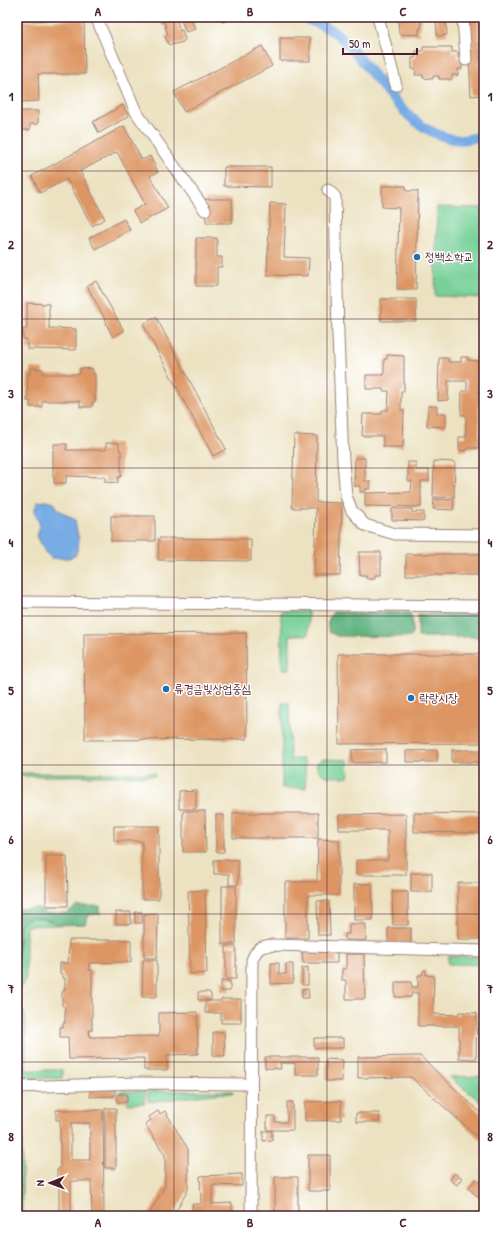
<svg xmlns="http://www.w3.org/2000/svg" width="501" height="1233" font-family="'Patrick Hand','Poor Story',sans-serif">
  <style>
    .green { fill: #76d097; stroke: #607861 }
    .forest { fill: #60b280; stroke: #556856 }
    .water { fill: #78ace5; stroke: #616688 }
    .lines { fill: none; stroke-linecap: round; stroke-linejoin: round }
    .canal { stroke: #78ace5; stroke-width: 10 }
    .building { fill: #dd9664; fill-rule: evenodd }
    .street-casing { stroke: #9b8076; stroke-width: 13 }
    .street { stroke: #fff; stroke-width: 11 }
    .grid { fill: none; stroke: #4a1f2b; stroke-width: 1; stroke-opacity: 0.55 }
    .poi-dot { fill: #1f6fb2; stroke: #fff; stroke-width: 1.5 }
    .labels { text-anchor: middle; stroke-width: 3; stroke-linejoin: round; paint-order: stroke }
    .poi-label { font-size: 12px; fill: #4a1f2b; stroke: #fff; text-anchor: start }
    .neatline { fill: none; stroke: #4a1f2b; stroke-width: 1.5 }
    .grid-label { font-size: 13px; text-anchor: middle; font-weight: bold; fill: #4a1f2b }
  </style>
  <rect width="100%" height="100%" fill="#fff"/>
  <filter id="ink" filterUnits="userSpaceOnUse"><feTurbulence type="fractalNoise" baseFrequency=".025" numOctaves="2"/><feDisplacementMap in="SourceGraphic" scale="8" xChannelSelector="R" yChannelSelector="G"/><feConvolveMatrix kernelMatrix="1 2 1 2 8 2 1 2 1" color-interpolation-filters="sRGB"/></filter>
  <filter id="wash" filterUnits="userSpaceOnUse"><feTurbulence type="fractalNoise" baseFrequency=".012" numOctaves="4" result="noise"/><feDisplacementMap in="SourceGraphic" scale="16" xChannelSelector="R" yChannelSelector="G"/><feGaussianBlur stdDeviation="0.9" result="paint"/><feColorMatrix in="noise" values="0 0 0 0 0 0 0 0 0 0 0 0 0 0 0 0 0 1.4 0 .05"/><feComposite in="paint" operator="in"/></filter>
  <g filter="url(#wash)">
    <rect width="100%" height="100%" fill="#ece2c1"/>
    <!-- green -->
    <path class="green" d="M437 207 484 208V298L435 296Z
      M281 611H308V635H290V669H282Z
      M282 703H289L290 759H303L305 763 306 788H282Z
      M324 759 348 760 349 774 348 777C335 777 319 779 316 764L320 760Z
      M17 773H155V776H17Z
      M31 917 45 919 55 923V925L26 926V977L24 984 19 989V980H17V963L20 925Z
      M448 956 484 957V965L448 964Z
      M17 1008H20L24 1012 26 1021V1070H62V1078H17Z
      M484 1076V1104L449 1077Z
      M120 1091H145V1103L128 1104V1094H120Z
      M148 1091H232L234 1093 214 1094 148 1102Z
      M17 1111H22V1216H17Z"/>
    <!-- forest -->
    <path class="forest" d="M333 612 410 613C413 620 414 630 411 637L337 636 329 632C326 624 328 619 333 612Z
      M418 614H484V637H418Z
      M76 906H100L101 914 89 915 85 924 55 925V923L45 919 31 917 20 925 17 963V909L38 908 45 913H67Z"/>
    <!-- water -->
    <path class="water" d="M46 501 54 503 59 510 75 520C77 537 82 540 75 556L69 558H51L46 553 37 536C41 526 40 521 34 513L37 502Z"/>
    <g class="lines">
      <!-- canal -->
      <path class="canal" d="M304 18C315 22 327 27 337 34 376 68 402 134 460 140 467 140 477 137 484 136"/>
    </g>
    <g id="blocks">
      <!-- building -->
      <path class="building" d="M159 17H179L176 18 180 31 182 30 185 39 183 42 171 45 168 44 165 36 168 35 164 22 161 23Z
        M180 17H191L195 29 186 32Z
        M221 17H232L233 19 222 22Z
        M398 17 421 18V29H419V35L399 34Z
        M436 17H446L447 35 437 36Z
        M467 17H478L482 95 471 96Z
        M84 20 85 74H38L39 101 20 102V21Z
        M280 38H310V61H280Z
        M262 46 272 66 184 112 174 92Z
        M423 47H452V52H458V58H462V69H458V75H452V79H439V76H433V79L423 78V75H415L416 69H412V58H415L416 51H423Z
        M123 105 129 116 99 133 93 122Z
        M17 111H38V124H30V130H17Z
        M124 126 142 160 150 156 158 172 150 176 168 208 140 223 133 211 145 204 117 152 80 171 105 219 92 226 67 179 40 193 32 176Z
        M224 167H271V187L224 186Z
        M382 186H406V191H418L416 289H397L399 208 382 207Z
        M205 199H232V223H206Z
        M270 203 286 204 284 257 309 258 308 276 267 275Z
        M124 219 130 230 95 249 89 238Z
        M196 238H217V257H222V267H217V286H196Z
        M96 281 124 331 113 337 106 324 107 323 87 286Z
        M381 299H416V321H381Z
        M27 303 49 304V328L76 329V350L27 349V339H23V329H27Z
        M156 317 226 449 213 456 143 324Z
        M387 355 404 356V391H401V410H404L403 447H383V436H362L363 414H382V410H388L389 391H383V389H366V375H384V359H387Z
        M461 357H468V360L480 361 479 374H481V384H479V424H480L478 448H467V451L459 450V437H466V415H461L462 391H467V381H448V400L438 401 439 358H448V362H461Z
        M30 368 43 369V374H80V368L93 369V374H95V402H92V407H80V401H42V407H30V401H27L28 374H30Z
        M428 406H437V413H446V427L427 426Z
        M294 435 317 436 316 502 342 503 340 575H314L316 508H292Z
        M106 443H119V450H121V477H118V483L105 482V477L66 476V483H54V476L53 477V450H54V444H67L66 450H106Z
        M355 458H365V481H370V489H366L365 492H360V486H354Z
        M434 461 455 462 454 498 433 497Z
        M408 462H416V470H429V481H421V507L365 506V493L411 492 412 481H408Z
        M434 499 454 500 453 510 433 509Z
        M392 509H412V512H424V521L392 520Z
        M111 516H155V541H111Z
        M159 538 251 539V561L158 560Z
        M359 552H381V575H375V578H366V575H360Z
        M406 554H484V575H406Z
        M246 633 247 739 85 740 84 634Z
        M338 654H484V743L339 744Z
        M386 749V762L352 763V750Z
        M437 750V762H406V751Z
        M452 750H483V762H452Z
        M196 790V809H179V791Z
        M183 811H205L206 852H183Z
        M233 813H318V838H233Z
        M414 813 484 814V833L414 832Z
        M406 814V875H356V860H388V830H339V815Z
        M216 815H224V852H216Z
        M114 826H159V899H142V841H114Z
        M318 839 339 840V895H308V938H285V882H317Z
        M46 856H67L68 906H46Z
        M214 860H238V885H229V874H214Z
        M411 873H432V892H411Z
        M458 883H484V895H482L483 939H458Z
        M354 884H372L373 920H354Z
        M222 886H236V944H222Z
        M205 890 207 973 190 974 188 891Z
        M392 892H408V925H393Z
        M317 901H329L330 935H318Z
        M116 912H131V924H116Z
        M135 912H142V923H135Z
        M144 914H158L157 958H144Z
        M349 924H366V940H345V934H349Z
        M388 928H411V943H388Z
        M69 940H131V962L89 963V970H92V1030H89L90 1037 159 1036V1013L197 1012 198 1054 167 1055V1070H144V1058L69 1059 68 1037H60V1027H63V1023H65V1008L62 1005V992L65 990V978H63V974H60V963H68Z
        M226 946H236V979H226Z
        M302 951H337V963H303Z
        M346 954H364L365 999H346V980H342V969H346Z
        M143 960H157V997H142Z
        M271 963H279V974H286V964H293V983L271 984Z
        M308 967V985H302V968Z
        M424 970 426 971V975L434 976 433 1014 459 1015V1012L477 1013 476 1059 459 1058V1026H418V993H412L411 997H395V982H411L412 987H418V975H422L423 971Z
        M221 981H230V991H221Z
        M302 989H308L309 998H302Z
        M198 992H209L211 994V1000H198Z
        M221 999H241V1023H221V1013H205V1001H221Z
        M213 1032H224L225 1056H213Z
        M314 1038H343V1048H314Z
        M420 1056 484 1116V1143L411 1077 358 1078V1057Z
        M265 1057H318V1075H295V1063H280L281 1069 265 1068Z
        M326 1059 343 1060 342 1081H326Z
        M90 1090H115V1096L90 1097Z
        M117 1094H127V1102H117Z
        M341 1101V1120L305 1121V1102Z
        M287 1102H293V1130H267V1116H275V1122H287Z
        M105 1108H116V1168H105Z
        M56 1110H103L104 1216H92L91 1181H71V1216H59V1178H57V1170L60 1168V1120H56ZM71 1123H90V1160H71Z
        M158 1111 160 1114 165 1111 188 1149V1190L173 1216H148L165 1186V1155L145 1124 151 1120 149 1117Z
        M356 1113H379V1122H356Z
        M263 1131H272V1140L263 1141Z
        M308 1155H330V1191H308Z
        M454 1173 462 1178 457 1185 450 1180Z
        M242 1174V1186L212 1185V1204L232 1203V1216H193L192 1204H201L200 1176Z
        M275 1177H298V1216H275Z
        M476 1179 484 1185V1202L468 1188Z"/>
    </g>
  </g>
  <g filter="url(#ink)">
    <use href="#blocks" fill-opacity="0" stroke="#9b8076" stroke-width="1"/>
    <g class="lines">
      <!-- street casing -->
      <g class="street-casing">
        <path id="street" d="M96 17 136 112 205 210
          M378 17 396 85
          M463 17 466 60
          M328 190 335 197 338 335 343 461 346 496 352 511 365 525 395 534 484 535
          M17 602 484 606
          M17 1087 136 1083 251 1084
          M251 1216 252 960C257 948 260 946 273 945L484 951"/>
      </g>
      <!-- street -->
      <use href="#street" class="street"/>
    </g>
  </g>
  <!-- grid -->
  <path class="grid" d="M174 17V1216M327 17V1216M17 171H484M17 319H484M17 468H484M17 616H484M17 765H484M17 914H484M17 1062H484"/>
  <!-- markers -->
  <g class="poi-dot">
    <circle cx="417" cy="257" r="4"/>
    <circle cx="166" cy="689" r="4"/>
    <circle cx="411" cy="698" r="4"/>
  </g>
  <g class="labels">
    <!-- poi labels -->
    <g class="poi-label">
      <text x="425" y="261">정백소학교</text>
      <text x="174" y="693">류경금빛상업중심</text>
      <text x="419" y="702">락랑시장</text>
    </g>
  </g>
  <!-- margin -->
  <rect width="501" height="1233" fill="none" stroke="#fff" stroke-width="44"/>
  <!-- north arrow -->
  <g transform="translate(50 1183) rotate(269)" stroke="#ffffff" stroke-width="3" paint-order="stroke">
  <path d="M0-3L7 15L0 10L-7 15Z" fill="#4a1f2b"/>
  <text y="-6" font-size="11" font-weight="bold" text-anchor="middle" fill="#4a1f2b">N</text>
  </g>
  <!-- scale -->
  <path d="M343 48v6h74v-6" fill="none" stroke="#4a1f2b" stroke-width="2"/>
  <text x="349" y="48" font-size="12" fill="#4a1f2b" stroke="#ffffff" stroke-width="3" paint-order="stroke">50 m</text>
  <rect x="22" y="22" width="457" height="1189" class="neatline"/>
  <g class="grid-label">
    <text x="98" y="16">A</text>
    <text x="250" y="16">B</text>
    <text x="403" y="16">C</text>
    <text x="11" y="101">1</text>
    <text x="490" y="101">1</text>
    <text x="11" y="249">2</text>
    <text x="490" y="249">2</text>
    <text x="11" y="398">3</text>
    <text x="490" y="398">3</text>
    <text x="11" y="547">4</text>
    <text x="490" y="547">4</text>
    <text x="11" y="695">5</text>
    <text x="490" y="695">5</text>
    <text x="11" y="844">6</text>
    <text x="490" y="844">6</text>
    <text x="11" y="993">7</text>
    <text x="490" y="993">7</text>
    <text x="11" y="1141">8</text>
    <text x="490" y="1141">8</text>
    <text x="98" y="1227">A</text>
    <text x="250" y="1227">B</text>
    <text x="403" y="1227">C</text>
  </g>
</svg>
